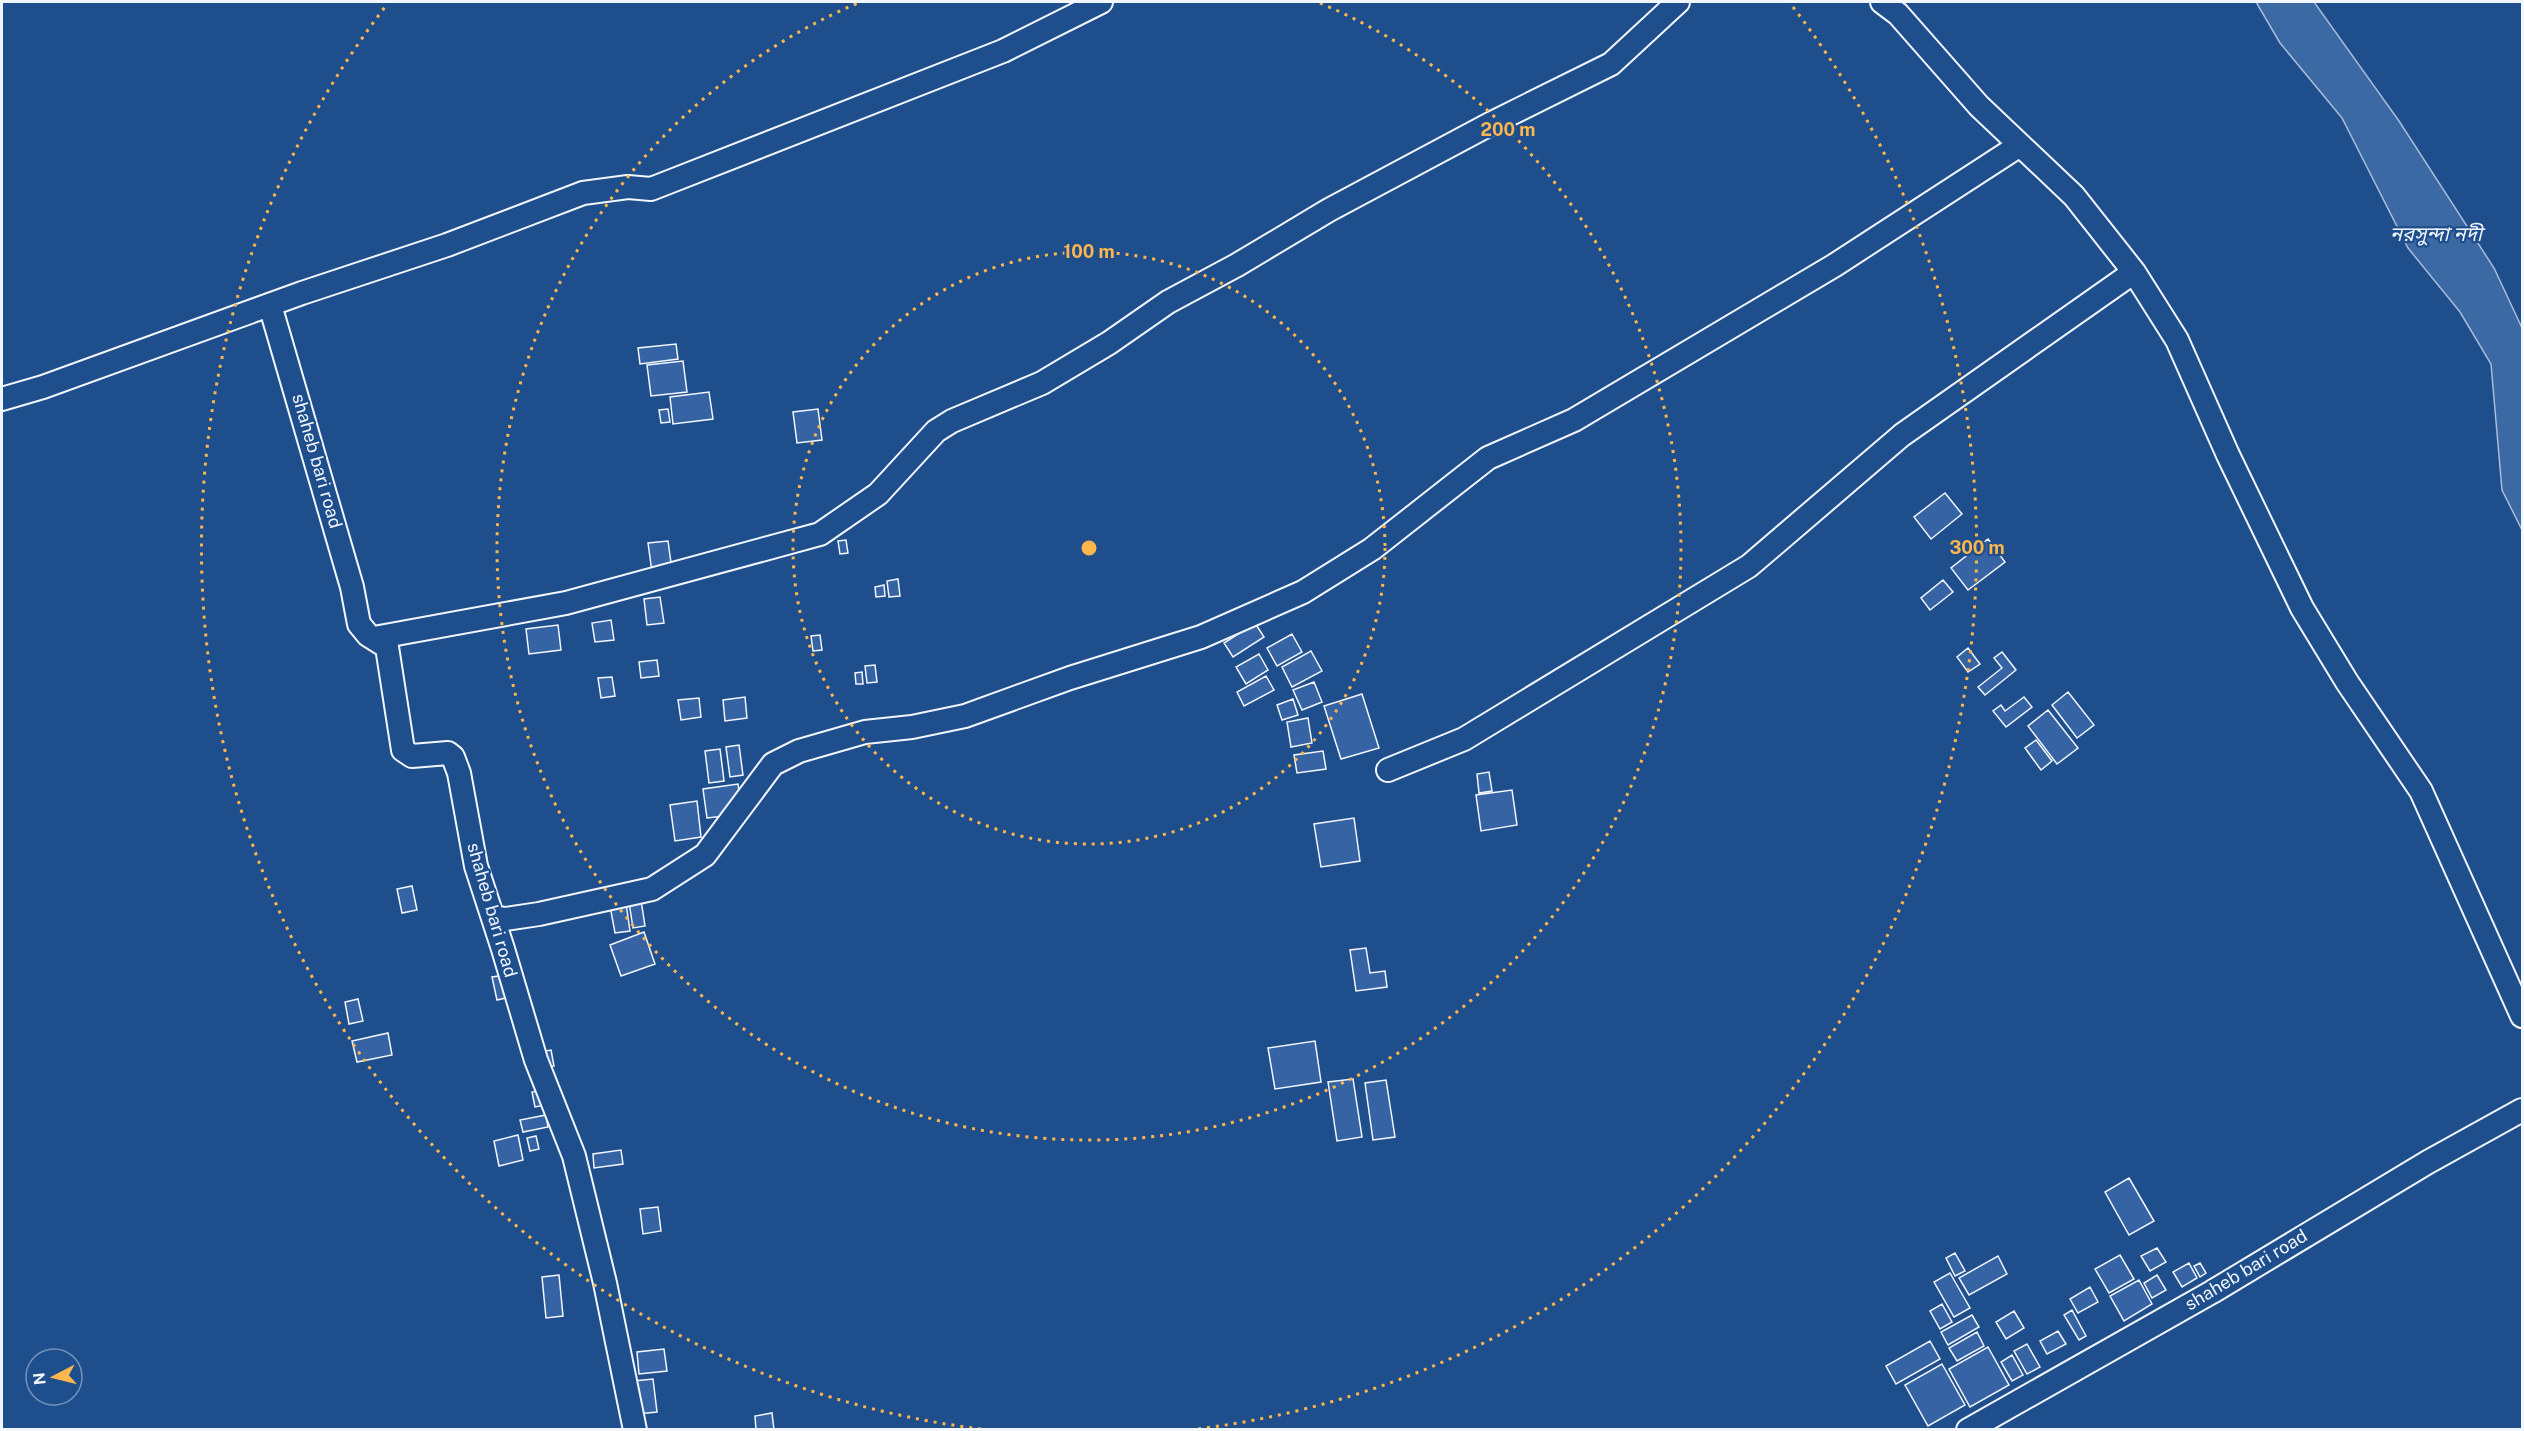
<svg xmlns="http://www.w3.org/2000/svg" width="2524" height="1431" font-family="'Public Sans','Noto Sans Bengali',sans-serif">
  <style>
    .water { fill: #3b69a3; stroke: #a8bbd7; stroke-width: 1.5 }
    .building { fill: #3563a3; stroke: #f2f6ff; stroke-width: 1.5 }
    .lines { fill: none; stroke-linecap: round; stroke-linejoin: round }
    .minor-casing { stroke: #f2f6ff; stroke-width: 26 }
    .minor { stroke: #1f4e8c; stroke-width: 22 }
    .ring { fill: none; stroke: #ffb74d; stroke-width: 3; stroke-dasharray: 3 6 }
    .labels { text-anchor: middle; stroke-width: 4.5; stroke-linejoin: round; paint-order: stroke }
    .street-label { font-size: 18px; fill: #f2f6ff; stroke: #1f4e8c }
    .water-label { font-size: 20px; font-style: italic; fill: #f2f6ff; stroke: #1f4e8c }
    .centre { fill: #ffb74d; stroke: #1f4e8c; stroke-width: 3 }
    .ring-label { font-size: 18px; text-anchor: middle; font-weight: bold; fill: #ffb74d; stroke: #1f4e8c; stroke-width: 4.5; stroke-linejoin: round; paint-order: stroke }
  </style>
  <rect width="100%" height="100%" fill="#1f4e8c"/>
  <!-- water -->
  <path class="water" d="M2256 2H2314L2399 121 2494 268 2522 328V530L2502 490 2491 364 2460 312 2408 248 2342 118 2280 43Z"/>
  <!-- building -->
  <path class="building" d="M676 344 678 359 640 364 638 348Z
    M683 361 687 392 651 396 647 365Z
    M709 392 713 419 673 424 670 397Z
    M668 409 670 422 661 423 659 410Z
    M818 409 822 440 797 443 793 412Z
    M1945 493 1962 514 1931 539 1914 517Z
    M1988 539 2005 562 1968 590 1951 568Z
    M846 540 848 553 840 554 838 541Z
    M668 541 672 570 652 572 648 543Z
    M898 579 900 596 889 597 887 581Z
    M1943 580 1953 592 1930 610 1921 598Z
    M884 585 885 596 876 597 875 587Z
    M660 597 664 623 647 625 644 599Z
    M611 620 614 640 595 642 592 623Z
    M1255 623 1264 637 1233 657 1224 643Z
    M558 625 561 650 529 654 526 629Z
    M1292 634 1302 652 1277 666 1267 648Z
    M820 635 822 650 813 651 811 636Z
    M1968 648 1980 664 1968 672 1957 657Z
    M1311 651 1322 671 1292 687 1282 667Z
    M2002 652 2016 670 1985 695 1978 687 2002 668 1994 658Z
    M1259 654 1268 670 1246 684 1236 667Z
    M657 660 659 676 641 678 639 662Z
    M875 665 877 682 867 683 865 666Z
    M862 672 863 684H856L855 673Z
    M1266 676 1274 690 1244 706 1237 692Z
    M612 677 615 696 601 698 598 678Z
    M1314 682 1322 702 1302 710 1293 690Z
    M2068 692 2094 725 2077 738 2052 705Z
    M1362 694 1379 748 1341 759 1324 706Z
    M745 697 747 718 725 721 723 700Z
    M2024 697 2032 707 2006 727 1993 711 2001 705 2005 711Z
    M699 698 701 717 681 720 678 700Z
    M1293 699 1298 715 1282 720 1277 705Z
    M2048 710 2078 748 2057 764 2028 726Z
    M1308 718 1312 743 1291 747 1287 722Z
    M2036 740 2052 761 2041 770 2025 748Z
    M739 745 743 775 730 777 726 747Z
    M720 749 724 781 709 783 705 751Z
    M1323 751 1326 769 1297 773 1294 755Z
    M1489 772 1492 791 1479 793 1477 774Z
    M738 784 742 814 707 818 703 789Z
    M1512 790 1517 825 1481 831 1476 795Z
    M697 801 701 837 675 841 670 805Z
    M1354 818 1360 861 1321 867 1314 824Z
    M412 886 417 910 402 913 397 889Z
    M641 900 645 926 633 928 629 902Z
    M626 903 630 931 615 933 610 906Z
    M644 932 655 964 621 976 610 945Z
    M1366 948 1370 973 1385 971 1387 987 1356 991 1350 950Z
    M506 975 510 997 497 1000 492 977Z
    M358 999 363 1021 349 1024 345 1002Z
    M388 1033 392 1055 357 1062 352 1041Z
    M1315 1041 1321 1082 1275 1089 1268 1048Z
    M551 1050 554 1066 543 1068 539 1052Z
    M1353 1079 1362 1137 1337 1141 1328 1082Z
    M1386 1080 1395 1137 1373 1140 1365 1083Z
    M543 1090 546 1105 535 1107 532 1092Z
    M546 1115 548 1127 523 1132 520 1120Z
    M518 1135 523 1160 499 1166 494 1141Z
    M536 1136 539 1149 530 1151 527 1138Z
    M621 1150 623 1164 594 1168 593 1154Z
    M2129 1178 2154 1221 2129 1235 2105 1192Z
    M658 1207 661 1231 643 1234 640 1209Z
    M2157 1248 2166 1262 2150 1271 2141 1256Z
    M1955 1253 1965 1271 1955 1276 1946 1258Z
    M2120 1255 2134 1279 2109 1293 2095 1269Z
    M1998 1256 2007 1274 1969 1295 1959 1278Z
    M2189 1263 2197 1278 2182 1287 2173 1272Z
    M2200 1263 2206 1273 2200 1277 2194 1266Z
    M1950 1273 1970 1308 1954 1317 1934 1282Z
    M559 1275 563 1316 546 1318 542 1277Z
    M2157 1275 2166 1290 2152 1298 2144 1283Z
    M2139 1280 2152 1304 2124 1321 2110 1296Z
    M2090 1287 2098 1302 2078 1313 2070 1299Z
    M1942 1304 1952 1322 1940 1329 1930 1311Z
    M2072 1310 2086 1336 2079 1340 2064 1315Z
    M2014 1311 2024 1328 2006 1339 1996 1322Z
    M1972 1315 1979 1327 1948 1345 1941 1332Z
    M2058 1331 2066 1344 2047 1354 2040 1341Z
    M1977 1332 1984 1346 1957 1361 1949 1348Z
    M1930 1341 1940 1359 1896 1384 1886 1366Z
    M2027 1344 2040 1367 2027 1374 2014 1351Z
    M1988 1347 2009 1385 1970 1407 1949 1369Z
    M664 1349 667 1371 639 1374 637 1352Z
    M2012 1355 2023 1375 2012 1381 2001 1362Z
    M1942 1364 1965 1405 1928 1426 1905 1385Z
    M653 1379 657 1412 638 1414 634 1381Z
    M772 1413 774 1430H756L755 1416Z"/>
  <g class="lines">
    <!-- minor casing -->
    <g class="minor-casing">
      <path id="minor" d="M1882 2 1898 14 1979 106 2074 196 2134 272 2177 340 2228 455 2302 608 2347 682 2421 791 2522 1016
        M270 305 352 587 359 624 368 635 387 647 403 750 412 756 448 753 453 757 459 773 476 866 503 949 536 1060 574 1156 605 1283 635 1430
        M2 399 43 387 302 293 447 245 583 193 628 187 651 189 1003 51 1101 2
        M374 638 566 603 820 534 878 494 936 431 952 421 1042 383 1109 343 1168 302 1237 265 1329 210 1492 123 1611 64 1678 2
        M1388 770 1464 739 1749 566 1902 435 2134 272
        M493 917 506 919 539 914 652 889 705 855 773 764 799 751 865 732 912 727 965 716 1070 678 1201 637 1303 592 1372 549 1488 458 1574 420 1835 265 2020 145
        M1968 1430 2212 1292 2428 1162 2522 1110"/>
    </g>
    <!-- minor -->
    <use href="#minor" class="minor"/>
  </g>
  <!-- distance rings -->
  <g class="ring">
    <circle cx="1089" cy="548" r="296"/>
    <path d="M1320 3A592 592 0 1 1 858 3"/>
    <path d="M981 1429A888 888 0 0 1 385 7M1793 7A888 888 0 0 1 1197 1429"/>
  </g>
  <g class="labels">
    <!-- street labels -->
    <g class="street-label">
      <text transform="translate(317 461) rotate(74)" y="6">shaheb bari road</text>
      <text transform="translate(492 910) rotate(74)" y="6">shaheb bari road</text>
      <text transform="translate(2246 1270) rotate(-31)" y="6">shaheb bari road</text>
    </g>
    <!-- water labels -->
    <g class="water-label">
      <text x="2436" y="241">নরসুন্দা নদী</text>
    </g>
  </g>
  <circle cx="1089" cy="548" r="9" class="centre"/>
  <g class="ring-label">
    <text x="1508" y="136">200 m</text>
    <text x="1089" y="258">100 m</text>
    <text x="1977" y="554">300 m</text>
  </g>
  <!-- border -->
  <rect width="2524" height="1431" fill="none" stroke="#f2f6ff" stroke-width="6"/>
  <!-- north arrow -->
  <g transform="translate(54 1377) rotate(263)"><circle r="28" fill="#1f4e8c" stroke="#7391ba" stroke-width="1.5"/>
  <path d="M0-4.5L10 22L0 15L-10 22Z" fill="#ffb74d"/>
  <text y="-9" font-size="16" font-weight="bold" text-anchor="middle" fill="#f2f6ff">N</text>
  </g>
</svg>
